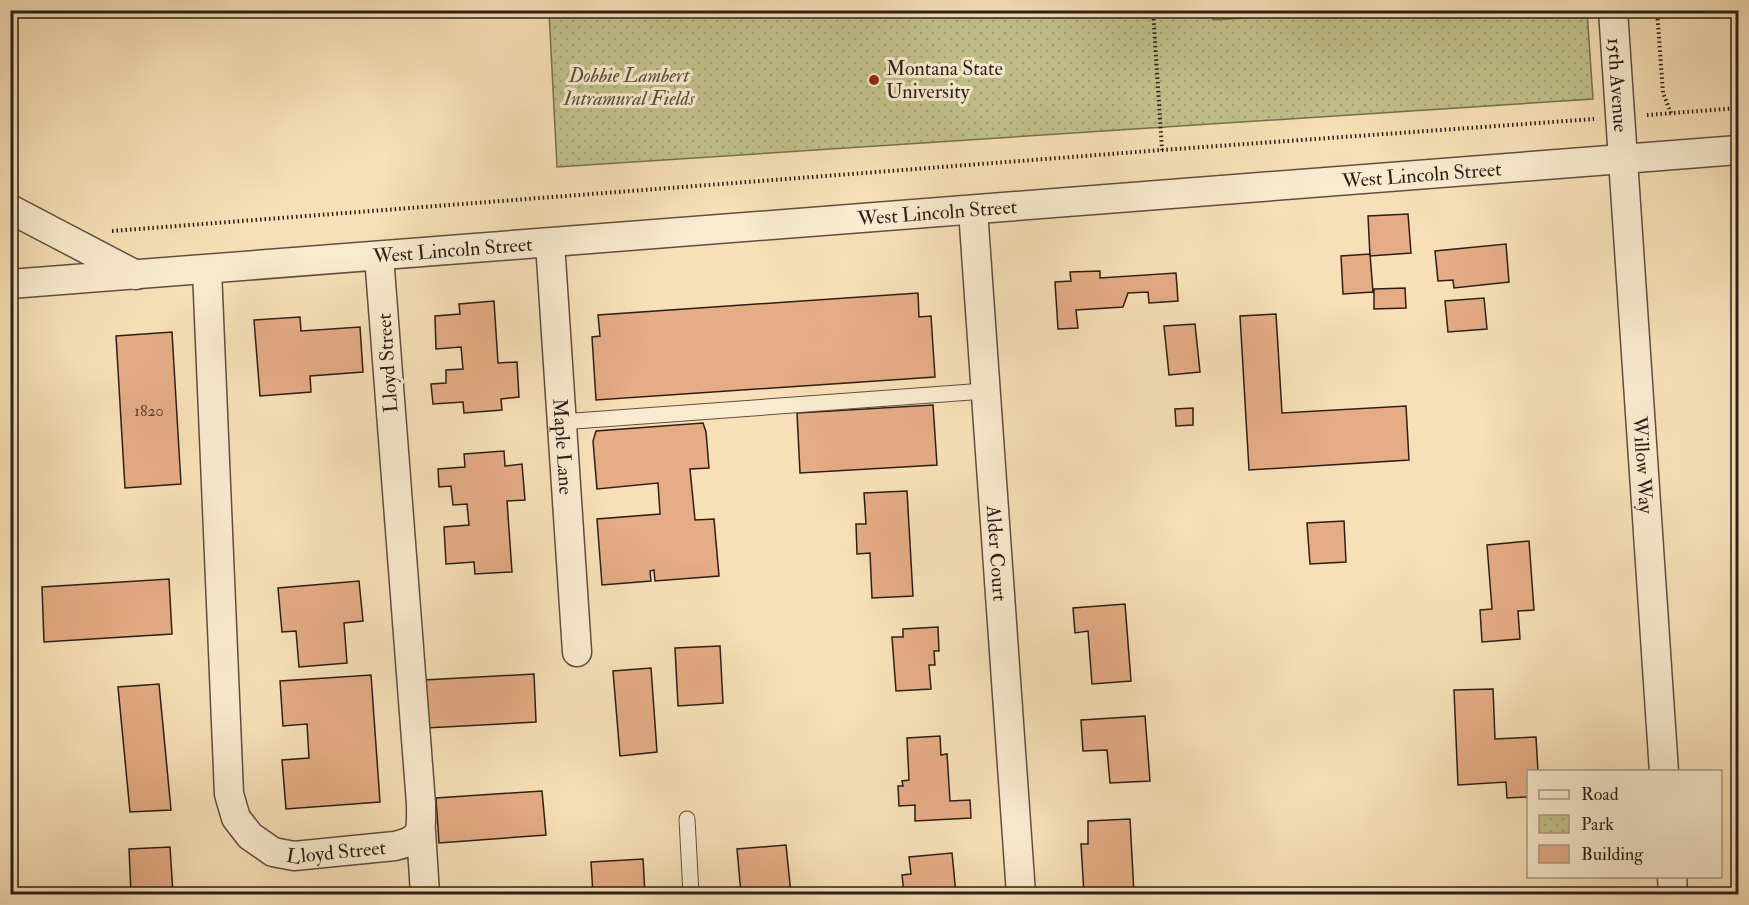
<svg xmlns="http://www.w3.org/2000/svg" width="1749" height="905" font-family="'IM FELL Double Pica',serif">
  <style>
    .park { fill: url(#park-dots); stroke: #777052; stroke-width: 1.5 }
    .garden { fill: #c1c18c; stroke: #777052; stroke-width: 1.5 }
    .building { fill: #e5ac85; stroke: #2d1e18; stroke-width: 1.5 }
    .lines { fill: none; stroke-linecap: round; stroke-linejoin: round }
    .lane-casing { stroke: #604e40; stroke-width: 17 }
    .street-casing { stroke: #604e40; stroke-width: 31 }
    .path { stroke: #2d1e18; stroke-width: 4; stroke-dasharray: 1.5 3; stroke-linecap: butt }
    .lane { stroke: #faebd0; stroke-width: 15 }
    .street { stroke: #faebd0; stroke-width: 28 }
    .poi-dot { fill: #8f2418; stroke: #faebd0; stroke-width: 2 }
    .labels { text-anchor: middle; stroke-width: 6; stroke-linejoin: round; paint-order: stroke }
    .number-label { font-size: 16px; fill: #5b4233 }
    .poi-label { font-size: 20px; fill: #2d1e18; stroke: #faebd0; text-anchor: start }
    .park-label { font-size: 20px; font-style: italic; fill: #594f3b; stroke: #faebd0 }
    .street-label { font-size: 20px; fill: #2d1e18; stroke: #faebd0 }
  </style>
  <defs>
    <pattern id="park-dots" width="8" height="8" patternUnits="userSpaceOnUse" patternTransform="scale(1.5)"><rect width="8" height="8" fill="#c1c18c"/><path d="M2 2h.1M6 6h.1" fill="none" stroke="#a6a578" stroke-width="1.8" stroke-linecap="round"/></pattern>
  </defs>
  <rect width="100%" height="100%" fill="#f7e0b7"/>
  <filter id="stains"><feTurbulence type="fractalNoise" baseFrequency=".00333" numOctaves="4"/><feColorMatrix values="0 0 0 0 .2 0 0 0 0 .09 0 0 0 0 .02 0 0 0 .5 -.17"/></filter>
  <radialGradient id="worn" r=".72"><stop offset=".6" stop-color="#630" stop-opacity="0"/><stop offset="1" stop-color="#630" stop-opacity=".3"/></radialGradient>
  <!-- park -->
  <path class="park" d="M549 11H1587L1593 99 557 167Z"/>
  <!-- garden -->
  <path class="garden" d="M1212 11V10L1350 11 1213 20Z"/>
  <!-- building -->
  <path class="building" d="M1408 214 1411 253 1370 256 1368 216Z
    M1506 244 1509 282 1454 288 1453 280 1438 281 1435 251Z
    M1370 254 1373 292 1343 294 1341 256Z
    M1100 271V278L1176 273 1178 301 1149 303 1148 292 1128 293 1123 307 1076 310 1078 328 1058 329 1055 282 1071 281 1070 272Z
    M1405 288 1406 308 1374 309V289Z
    M918 293 919 317 931 316 935 377 596 400 592 337 600 336 598 315Z
    M1484 298 1487 329 1448 332 1445 301Z
    M494 301 498 363 517 362 519 397 501 399 502 410 464 413 463 402 433 404 431 384 446 383V370L463 369 461 347 436 349 435 316 460 314 459 304Z
    M1276 314 1282 413 1406 406 1409 460 1249 470 1240 316Z
    M300 317 301 331 360 327 363 372 310 376 311 392 260 396 254 320Z
    M1195 324 1200 372 1169 375 1164 326Z
    M172 332 181 484 125 488 116 336Z
    M933 405 937 465 800 473 797 413Z
    M1193 408V425L1176 426 1175 409Z
    M703 423 706 432 709 468 690 469 695 520 714 519 719 576 655 581 654 570 650 571 651 581 602 585 597 519 660 514 658 483 597 489 593 441 596 431Z
    M504 451 505 466 522 464 525 500 507 501 512 572 475 574 474 562 446 564 444 527 469 525 467 504 453 505 451 486 439 487 438 469 465 467 464 454Z
    M907 491 913 596 872 598 870 553 857 554 856 524H866L864 493Z
    M1344 521 1346 562 1310 564 1307 523Z
    M1529 541 1534 610 1518 611 1520 639 1482 642 1480 610 1492 609 1487 545Z
    M169 579 172 634 44 642 42 587Z
    M359 581 363 621 344 623 347 663 299 667 296 631 282 632 278 588Z
    M1125 604 1131 681 1092 684 1088 631 1075 633 1073 608Z
    M938 627 939 651H934L935 665H929L931 689 896 691 892 637H903V629Z
    M720 646 723 703 678 706 675 648Z
    M651 668 657 752 620 756 613 671Z
    M534 674 536 722 426 728 424 680Z
    M371 675 380 802 286 809 282 760 309 758 307 724 283 726 280 681Z
    M159 684 171 810 130 812 118 687Z
    M1493 689 1495 739 1536 737 1538 772H1528V797L1507 798 1506 782 1458 785 1454 690Z
    M1145 716 1150 781 1110 783 1107 750 1083 751 1081 720Z
    M940 736 941 755 947 754 950 801 970 800 971 818 915 821V805L899 806 898 786H903L902 781 909 780 907 738Z
    M542 791 546 835 439 843 436 798Z
    M1130 819 1134 894H1084L1081 844H1088V821Z
    M786 845 791 894H741L737 849Z
    M170 847 173 894H131L129 849Z
    M952 853 956 894H904L902 875 911 874 909 857Z
    M643 859 645 894H593L591 862Z"/>
  <g class="lines">
    <!-- lane casing -->
    <g class="lane-casing">
      <path id="lane" d="M561 422 985 391
        M687 819 691 894"/>
    </g>
    <!-- street casing -->
    <g class="street-casing">
      <g id="street">
        <path id="s1" d="M1613 10 1664 772"/>
        <path d="M10 209 136 275"/>
        <path id="s2" d="M973 210 1021 894"/>
        <path id="s3" d="M550 243 577 652"/>
        <path id="s4" d="M207 270 229 794 236 818 250 836 273 852 294 856 395 846C424 839 421 831 421 804L379 256"/>
        <path id="s5" d="M10 284 1738 150"/>
        <path d="M421 831 425 894"/>
        <path d="M1672 876 1673 894"/>
      </g>
    </g>
    <!-- path -->
    <path class="path" d="M1153 10 1162 150
      M1657 10 1663 93 1671 113
      M1647 115 1738 108
      M112 231 1162 150 1594 119"/>
    <!-- lane -->
    <use href="#lane" class="lane"/>
    <!-- street -->
    <use href="#street" class="street"/>
  </g>
  <!-- markers -->
  <circle class="poi-dot" cx="874" cy="80" r="6"/>
  <g class="labels">
    <!-- number labels -->
    <g class="number-label">
      <text x="149" y="416">1820</text>
    </g>
    <!-- poi labels -->
    <g class="poi-label">
      <text x="886" y="75">Montana State<tspan x="886" dy="23">University</tspan></text>
    </g>
    <!-- park labels -->
    <g class="park-label">
      <text x="629" y="82">Dobbie Lambert<tspan x="629" dy="23">Intramural Fields</tspan></text>
    </g>
    <!-- street labels -->
    <g class="street-label">
      <text dy="7" stroke="none"><textPath href="#s1" startOffset="75">15th Avenue</textPath></text>
      <text dy="7" stroke="none"><textPath href="#s5" startOffset="1416">West Lincoln Street</textPath></text>
      <text dy="7" stroke="none"><textPath href="#s5" startOffset="930">West Lincoln Street</textPath></text>
      <text dy="7" stroke="none"><textPath href="#s5" startOffset="444">West Lincoln Street</textPath></text>
      <text transform="translate(387 363) rotate(-94)" y="7">Lloyd Street</text>
      <text dy="7" stroke="none"><textPath href="#s3" startOffset="204">Maple Lane</textPath></text>
      <text dy="7" stroke="none"><textPath href="#s1" startOffset="456">Willow Way</textPath></text>
      <text dy="7" stroke="none"><textPath href="#s2" startOffset="344">Alder Court</textPath></text>
      <text dy="7" stroke="none"><textPath href="#s4" startOffset="664">Lloyd Street</textPath></text>
    </g>
  </g>
  <!-- margin -->
  <rect width="1749" height="905" fill="none" stroke="#f7e0b7" stroke-width="36"/>
  <rect x="12" y="12" width="1725" height="881" fill="none" stroke="#2d1e18" stroke-width="3"/>
  <rect x="18" y="18" width="1713" height="869" fill="none" stroke="#2d1e18" stroke-width="1.5"/>
  <!-- legend -->
  <rect x="1527" y="770" width="195" height="108" fill="#faebd0" stroke="#a89986" stroke-width="1.5"/>
  <rect x="1539" y="790" width="30" height="9" fill="#faebd0" stroke="#a89986" stroke-width="1.5"/>
  <text x="1581" y="800" font-size="18" fill="#2d1e18">Road</text>
  <rect x="1539" y="815" width="30" height="18" fill="url(#park-dots)" stroke="#a89986" stroke-width="1.5"/>
  <text x="1581" y="830" font-size="18" fill="#2d1e18">Park</text>
  <rect x="1539" y="845" width="30" height="18" fill="#e5ac85" stroke="#a89986" stroke-width="1.5"/>
  <text x="1581" y="860" font-size="18" fill="#2d1e18">Building</text>
  <rect width="100%" height="100%" filter="url(#stains)"/>
  <rect width="100%" height="100%" fill="url(#worn)"/>
</svg>
